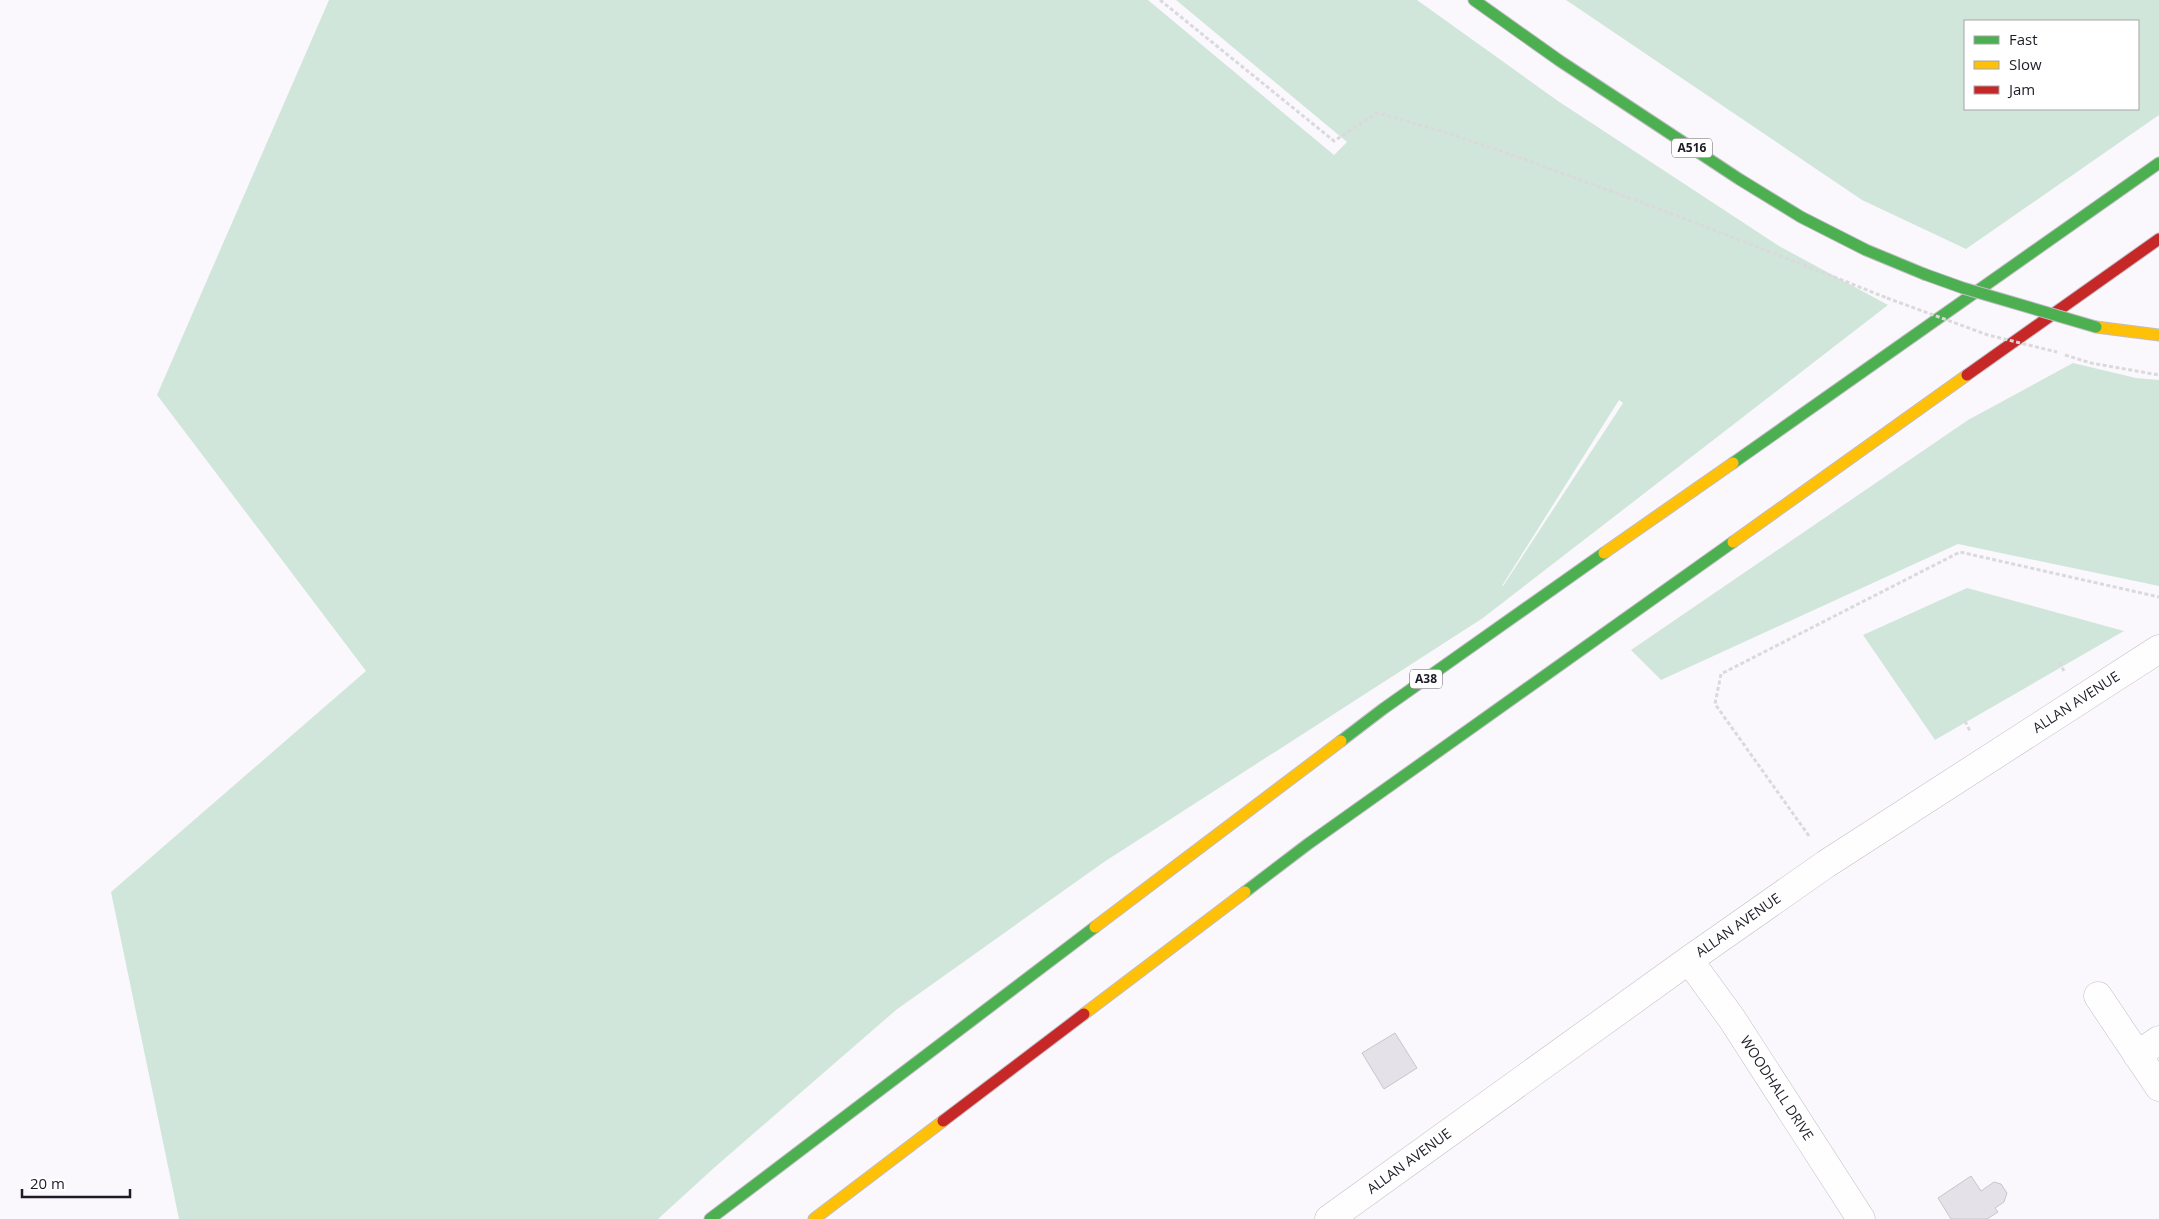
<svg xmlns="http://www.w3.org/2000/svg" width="2159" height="1219" font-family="'Open Sans',sans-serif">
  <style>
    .green { fill: #d1e6da; fill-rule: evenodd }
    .building { fill: #e4e1e9; stroke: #c8c5cd }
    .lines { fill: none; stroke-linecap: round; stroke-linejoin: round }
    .street-casing { stroke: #c0bdc5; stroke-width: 29 }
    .fast-casing { stroke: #c0bdc5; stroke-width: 13 }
    .slow-casing { stroke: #c0bdc5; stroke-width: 13 }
    .jam-casing { stroke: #c0bdc5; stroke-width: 13 }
    .path { stroke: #dad9db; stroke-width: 3; stroke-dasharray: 4 2.5; stroke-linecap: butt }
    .street { stroke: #fefeff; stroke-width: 28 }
    .fast { stroke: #4caf50; stroke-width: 11 }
    .slow { stroke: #ffc107; stroke-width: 11 }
    .jam { stroke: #c62828; stroke-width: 11 }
    .fast-bridge-casing { stroke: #c0bdc5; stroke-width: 13; stroke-linecap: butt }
    .path-bridge { stroke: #dad9db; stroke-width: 3; stroke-dasharray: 4 2.5; stroke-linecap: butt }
    .fast-bridge { stroke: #4caf50; stroke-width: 11 }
    .labels { text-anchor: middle; stroke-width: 4; stroke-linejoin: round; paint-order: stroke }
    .shield { fill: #fff; stroke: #625f67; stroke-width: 1 }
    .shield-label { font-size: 12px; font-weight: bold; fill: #1e1b26 }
    .street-label { font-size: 14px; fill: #1e1b26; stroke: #fff }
  </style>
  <rect width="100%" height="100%" fill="#faf8fd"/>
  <!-- green -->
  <path class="green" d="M329 0H1148L1334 155 1347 142 1176 0H1417L1558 101 1779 246 1888 305 1483 618 1104 862 896 1010 715 1167 658 1219H179L111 892 366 671 157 395ZM1619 400 1623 403 1503 586H1502Z
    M1566 0H2159V115L1966 249 1862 200ZM1965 21H2138V109H1965Z
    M2073 363 2136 378 2159 380V586L1958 544 1661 680 1631 650 1968 420Z
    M1967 588 2124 631 1935 740 1863 635Z"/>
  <!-- building -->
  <path class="building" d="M1395 1033 1417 1068 1384 1089 1362 1053Z
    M1971 1176 1981 1191 1994 1182 2001 1184 2007 1193 2004 1202 1995 1208 1998 1212 1987 1219H1951L1938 1198Z"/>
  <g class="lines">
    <!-- street casing -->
    <g class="street-casing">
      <path id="street" d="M1689 960 1732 1019 1861 1219
        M2098 996 2159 1087
        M2137 1055 2159 1040
        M1329 1219 1689 960 1826 864 2159 649"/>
    </g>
    <!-- fast casing -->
    <g class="fast-casing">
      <path id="fast" d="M1474 0 1560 61 1739 179 1801 217 1866 250 1924 274
        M1733 463 2159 163
        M1341 741 1383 709 1604 553
        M1245 892 1308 844 1733 542
        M710 1219 1095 927"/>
    </g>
    <!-- slow casing -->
    <g class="slow-casing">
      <path id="slow" d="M2096 327 2159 335
        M1733 542 1967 375
        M1604 553 1733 463
        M1095 927 1341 741
        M1084 1014 1245 892
        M814 1219 943 1121"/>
    </g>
    <!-- jam casing -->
    <g class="jam-casing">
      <path id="jam" d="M1967 375 2159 239
        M943 1121 1084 1014"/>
    </g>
    <!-- path -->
    <path class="path" d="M1160 0 1334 141 1377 113C1448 131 1518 157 1586 182 1687 219 1787 258 1887 298
      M2065 355 2091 363 2159 375
      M2059 662 2064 671
      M1965 721 1970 731
      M1809 836 1715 704 1721 674 1960 552 2159 597"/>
    <!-- street -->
    <use href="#street" class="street"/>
    <!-- fast -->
    <use href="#fast" class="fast"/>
    <!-- slow -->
    <use href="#slow" class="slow"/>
    <!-- jam -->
    <use href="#jam" class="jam"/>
    <!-- fast-bridge casing -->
    <g class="fast-bridge-casing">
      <path id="fast-bridge" d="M1924 274 1963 288 2096 327"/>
    </g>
    <!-- path-bridge -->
    <path class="path-bridge" d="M1887 298 1988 335 2057 352"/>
    <!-- fast-bridge -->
    <use href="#fast-bridge" class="fast-bridge"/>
  </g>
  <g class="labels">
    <!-- shield labels -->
    <g class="shield">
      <rect x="1672" y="138.5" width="40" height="19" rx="4"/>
      <rect x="1410" y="669.5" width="32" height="19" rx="4"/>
    </g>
    <g class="shield-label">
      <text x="1692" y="152">A516</text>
      <text x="1426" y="683">A38</text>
    </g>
    <!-- street labels -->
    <g class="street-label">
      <text transform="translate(2076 702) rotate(-33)" y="5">ALLAN AVENUE</text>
      <text transform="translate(1738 925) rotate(-35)" y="5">ALLAN AVENUE</text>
      <text transform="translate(1777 1088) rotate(57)" y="5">WOODHALL DRIVE</text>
      <text transform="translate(1409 1161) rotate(-36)" y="5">ALLAN AVENUE</text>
    </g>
  </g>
  <!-- legend -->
  <rect x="1964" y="20" width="175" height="90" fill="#ffffff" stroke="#a5a4a8"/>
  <rect x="1974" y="36" width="25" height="8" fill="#4caf50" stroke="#a5a4a8"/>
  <text x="2009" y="45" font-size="15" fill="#1e1b26">Fast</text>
  <rect x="1974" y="61" width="25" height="8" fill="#ffc107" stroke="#a5a4a8"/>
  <text x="2009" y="70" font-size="15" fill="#1e1b26">Slow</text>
  <rect x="1974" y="86" width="25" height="8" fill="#c62828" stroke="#a5a4a8"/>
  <text x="2009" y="95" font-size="15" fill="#1e1b26">Jam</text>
  <!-- scale -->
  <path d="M22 1189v8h108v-8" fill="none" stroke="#1e1b26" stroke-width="2.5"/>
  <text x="30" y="1189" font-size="15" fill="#1e1b26" stroke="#ffffff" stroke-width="4" paint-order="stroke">20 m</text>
</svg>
